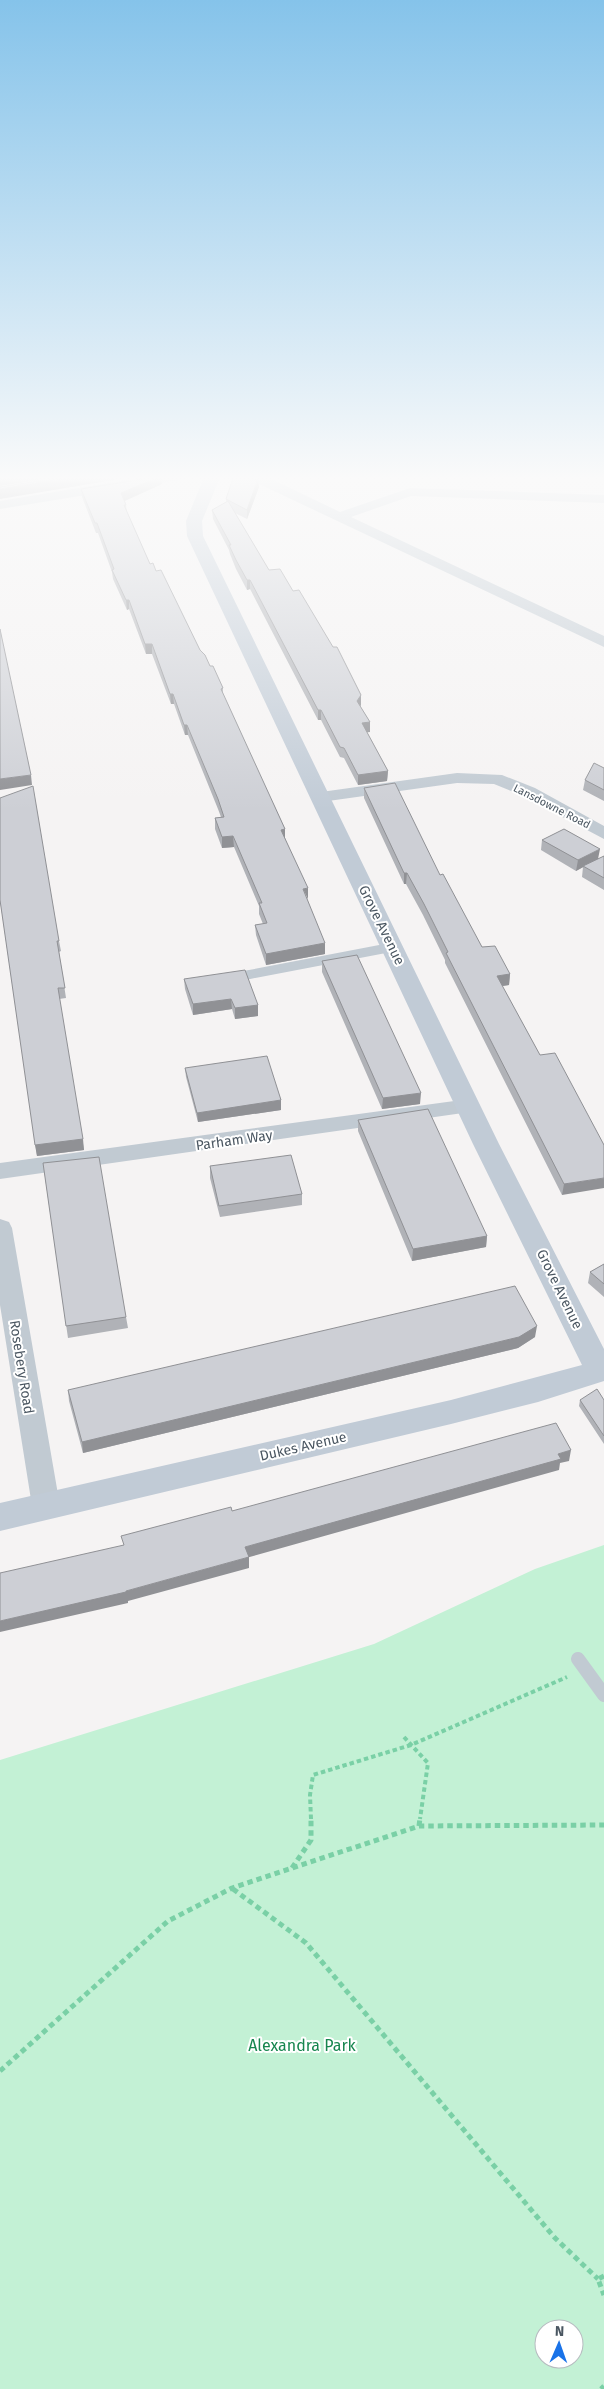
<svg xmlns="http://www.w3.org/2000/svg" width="604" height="2389" font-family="'Fira Sans',sans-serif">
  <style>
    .green { fill: #c3f1d5; fill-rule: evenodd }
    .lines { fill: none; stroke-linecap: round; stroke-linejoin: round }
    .path-far1 { stroke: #7ad0a6; stroke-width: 4; stroke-dasharray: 4.5 3; stroke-linecap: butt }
    .path { stroke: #7ad0a6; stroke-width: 5; stroke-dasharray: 5.5 4; stroke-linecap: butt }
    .lane-far1 { stroke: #c1cad2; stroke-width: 9 }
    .lane { stroke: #c1cad2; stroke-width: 14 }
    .street { fill: #c1cad2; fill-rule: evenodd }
    .secondary { fill: #c1cbd6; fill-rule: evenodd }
    .wall { fill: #b0b2b7 }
    .shaded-wall { fill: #909195 }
    .building { fill: #cdcfd5; stroke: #909195 }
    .labels { text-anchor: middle; stroke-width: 4; stroke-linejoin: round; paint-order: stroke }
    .far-street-label { font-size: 11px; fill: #4a5661; stroke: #fff }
    .street-label { font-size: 14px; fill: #4a5661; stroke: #fff }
    .near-park-label { font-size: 16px; fill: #17864f; stroke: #fff }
  </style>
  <rect width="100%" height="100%" fill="#f5f3f3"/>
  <!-- green -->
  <path class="green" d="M604 1545V2389H0V1760L374 1644 535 1569ZM544 2329H574V2359H544Z"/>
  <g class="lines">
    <!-- path-far1 -->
    <path class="path-far1" d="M404 1737 428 1763 420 1819
      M311 1819 310 1795 313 1775 411 1745 567 1677"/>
    <!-- path -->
    <path class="path" d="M419 1826 420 1818
      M292 1868 311 1840V1818
      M233 1889 306 1943 555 2238 598 2279
      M0 2071 168 1921 232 1888 419 1826 604 1825
      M604 2276 598 2279 604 2295
      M601 2389 604 2386"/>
    <!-- lane-far1 -->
    <path class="lane-far1" d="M247 975 393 947"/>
    <!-- lane -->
    <path class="lane" d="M578 1659 604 1695"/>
    <!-- street -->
    <path class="street" d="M157 475H190L184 479 0 509V501Z
      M220 475H263L340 512 410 488 604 495V503L411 496 351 517 604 636V647L257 483 226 479Z
      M457 773 502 775 535 788 604 826V839L523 796 494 784 457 783 321 802 315 801 312 797 315 793 321 792Z
      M469 1099 477 1101 480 1106 477 1111 0 1179V1163Z
      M0 1219 9 1222 12 1228 60 1506 56 1514 46 1518 36 1514 32 1506 0 1305Z"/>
    <!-- secondary -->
    <path class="secondary" d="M205 475H221L202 521 203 536 499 1144 604 1349V1381L538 1402 451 1424 0 1531V1503L451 1400 582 1365 473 1144 187 536 186 521Z"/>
  </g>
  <!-- wall -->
  <path class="wall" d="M162 476V484L125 501 126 505 127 512 150 564 156 571 200 650 223 688V695L285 829V838L307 899 325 954 266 965 256 935 255 925 263 924 259 914V906L234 847 222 848 215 829V818L221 817 218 809 188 735H185L174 704H171L152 654H146L129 609 127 610 113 579 112 572 98 533H96L82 497 81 489Z
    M259 487 247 519 235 513 269 570 361 705 360 706 370 722V732H367L388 771 387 781 358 785 344 758 340 757 321 720H318L250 589 247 590 236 569 230 554 229 550 213 519 212 510 226 503V499Z
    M604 768V801L583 790 585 780Z
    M364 788 440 875 482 947 510 974 509 985 502 986 540 1055 604 1145 562 1195 445 963V960L423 915 406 884H404L364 798Z
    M542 840 599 859 604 856V890L582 877 583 867 576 871 541 850Z
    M0 900 59 941 61 951 59 952 66 998 59 999 84 1150 37 1156Z
    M322 961 420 1104 382 1109 322 972Z
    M184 979 258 1005V1016L235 1019 232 1009 193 1015 185 989Z
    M185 1068 281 1100V1110L198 1122 186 1077Z
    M358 1120 487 1236 486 1247 412 1261 358 1131Z
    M43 1163 126 1317 128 1328 68 1338Z
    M210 1166 302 1194V1205L220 1217 210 1178Z
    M604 1264V1297L588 1283 590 1272Z
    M535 1337 518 1348 83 1453 69 1401 68 1390Z
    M580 1400H604V1444L579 1406Z"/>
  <!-- shaded-wall -->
  <path class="shaded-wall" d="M5 475H70L0 486V476Z
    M85 475H143L0 499V489Z
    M162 476V484L122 502 121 493Z
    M258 479 259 487 247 519V510Z
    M247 580H250V589L247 590Z
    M126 600H129V609L127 610Z
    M145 644H152V654H146Z
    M170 694H173L174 704H171Z
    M361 695V705L357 711V701Z
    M318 710H321V720H318Z
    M370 722V732L362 733V723Z
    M184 725H187L188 735H185Z
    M388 771 387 781 358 785V775Z
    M31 775 32 785 0 790V779Z
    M285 829V840L281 830Z
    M233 836 234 847 222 848V837Z
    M600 849 598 859 576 871 578 860Z
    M404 873H407L406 884H404Z
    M308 888V899L303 889Z
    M325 943V954L266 965V954Z
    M510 974 509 985 496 987 497 976Z
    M231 999 232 1009 193 1015V1004Z
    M258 1005V1016L235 1019V1008Z
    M421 1093 420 1104 382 1109 383 1098Z
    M281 1100V1110L198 1122 197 1113Z
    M83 1139 84 1150 37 1156 35 1145Z
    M604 1178V1188L562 1195 564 1184Z
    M487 1236 486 1247 412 1261 413 1249Z
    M537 1326 535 1337 518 1348 83 1453 82 1442Z
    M571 1450 569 1461 560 1463 559 1470 246 1558 245 1547Z
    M249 1557V1568L128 1601V1603L0 1632V1621L126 1591Z"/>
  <!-- building -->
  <path class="building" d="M78 475H85L0 489V487Z
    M162 476 121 493 126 505H124L150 564 153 563 156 571 161 570 200 650 205 655 210 666H213L223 688 221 689 285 829 281 830 308 888 303 889 325 943 266 954 255 925 267 923 259 903H262L233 836 222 837 215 818 224 817 218 799 187 725H184L173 694H170L152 644H145L129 600H126L112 570 114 569 97 523H95L81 489Z
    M233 478 258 479 247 510 226 499Z
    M228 501 269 570 280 569 293 591 299 590 333 647H337L361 695 357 701 370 722 362 723 388 771 358 775 344 748 340 747 321 710H318L250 580H247L236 560 229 545H231L212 510Z
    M0 629 31 775 0 779Z
    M594 763 604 768V790L585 780Z
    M395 783 440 875 443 874 482 947 495 946 510 974 497 976 540 1055 555 1053 604 1145V1178L564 1184 446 953 448 952 424 904 407 873H404L364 788Z
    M33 786 59 941H57L65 988H58L83 1139 35 1145 0 900V798Z
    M564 829 600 849 578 860 542 840Z
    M604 856V878L583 866Z
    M357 955 421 1093 383 1098 322 961Z
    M245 970 258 1005 235 1008 231 999 193 1004 184 979Z
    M267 1056 281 1100 197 1113 185 1068Z
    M428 1109 487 1236 413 1249 358 1120Z
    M291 1155 302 1194 219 1206 210 1166Z
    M99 1157 126 1317 66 1326 43 1163Z
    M604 1264V1284L590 1272Z
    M515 1286 537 1326 519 1337 82 1442 68 1390Z
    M597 1389 604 1400V1436L580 1400Z
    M556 1423 571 1450 558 1454 561 1459 245 1547 249 1557 126 1591V1592L0 1621V1573L124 1545 121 1536 231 1507 232 1511Z"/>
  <!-- sky -->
  <linearGradient id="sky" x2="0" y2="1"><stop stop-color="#85c3ea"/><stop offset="0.59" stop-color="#fafafa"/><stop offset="1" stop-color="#fafafa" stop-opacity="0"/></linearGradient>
  <rect width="604" height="810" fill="url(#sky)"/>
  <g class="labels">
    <!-- far-street labels -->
    <g class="far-street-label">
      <text transform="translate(552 806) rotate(27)" y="4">Lansdowne Road</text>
    </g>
    <!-- street labels -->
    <g class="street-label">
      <text transform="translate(382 925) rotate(64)" y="5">Grove Avenue</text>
      <text transform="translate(234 1140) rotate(-8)" y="5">Parham Way</text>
      <text transform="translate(560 1289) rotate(64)" y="5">Grove Avenue</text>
      <text transform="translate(22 1367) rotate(81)" y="5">Rosebery Road</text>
      <text transform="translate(303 1446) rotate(-13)" y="5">Dukes Avenue</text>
    </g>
    <!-- near-park labels -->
    <g class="near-park-label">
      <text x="302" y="2051">Alexandra Park</text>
    </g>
  </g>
  <!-- north arrow -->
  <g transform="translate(559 2344) rotate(2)"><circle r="24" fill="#ffffff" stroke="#b7bbc0"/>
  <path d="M0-4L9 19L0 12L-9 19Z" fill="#1a73e8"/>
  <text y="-8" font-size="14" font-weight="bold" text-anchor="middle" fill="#4a5661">N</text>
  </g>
</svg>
